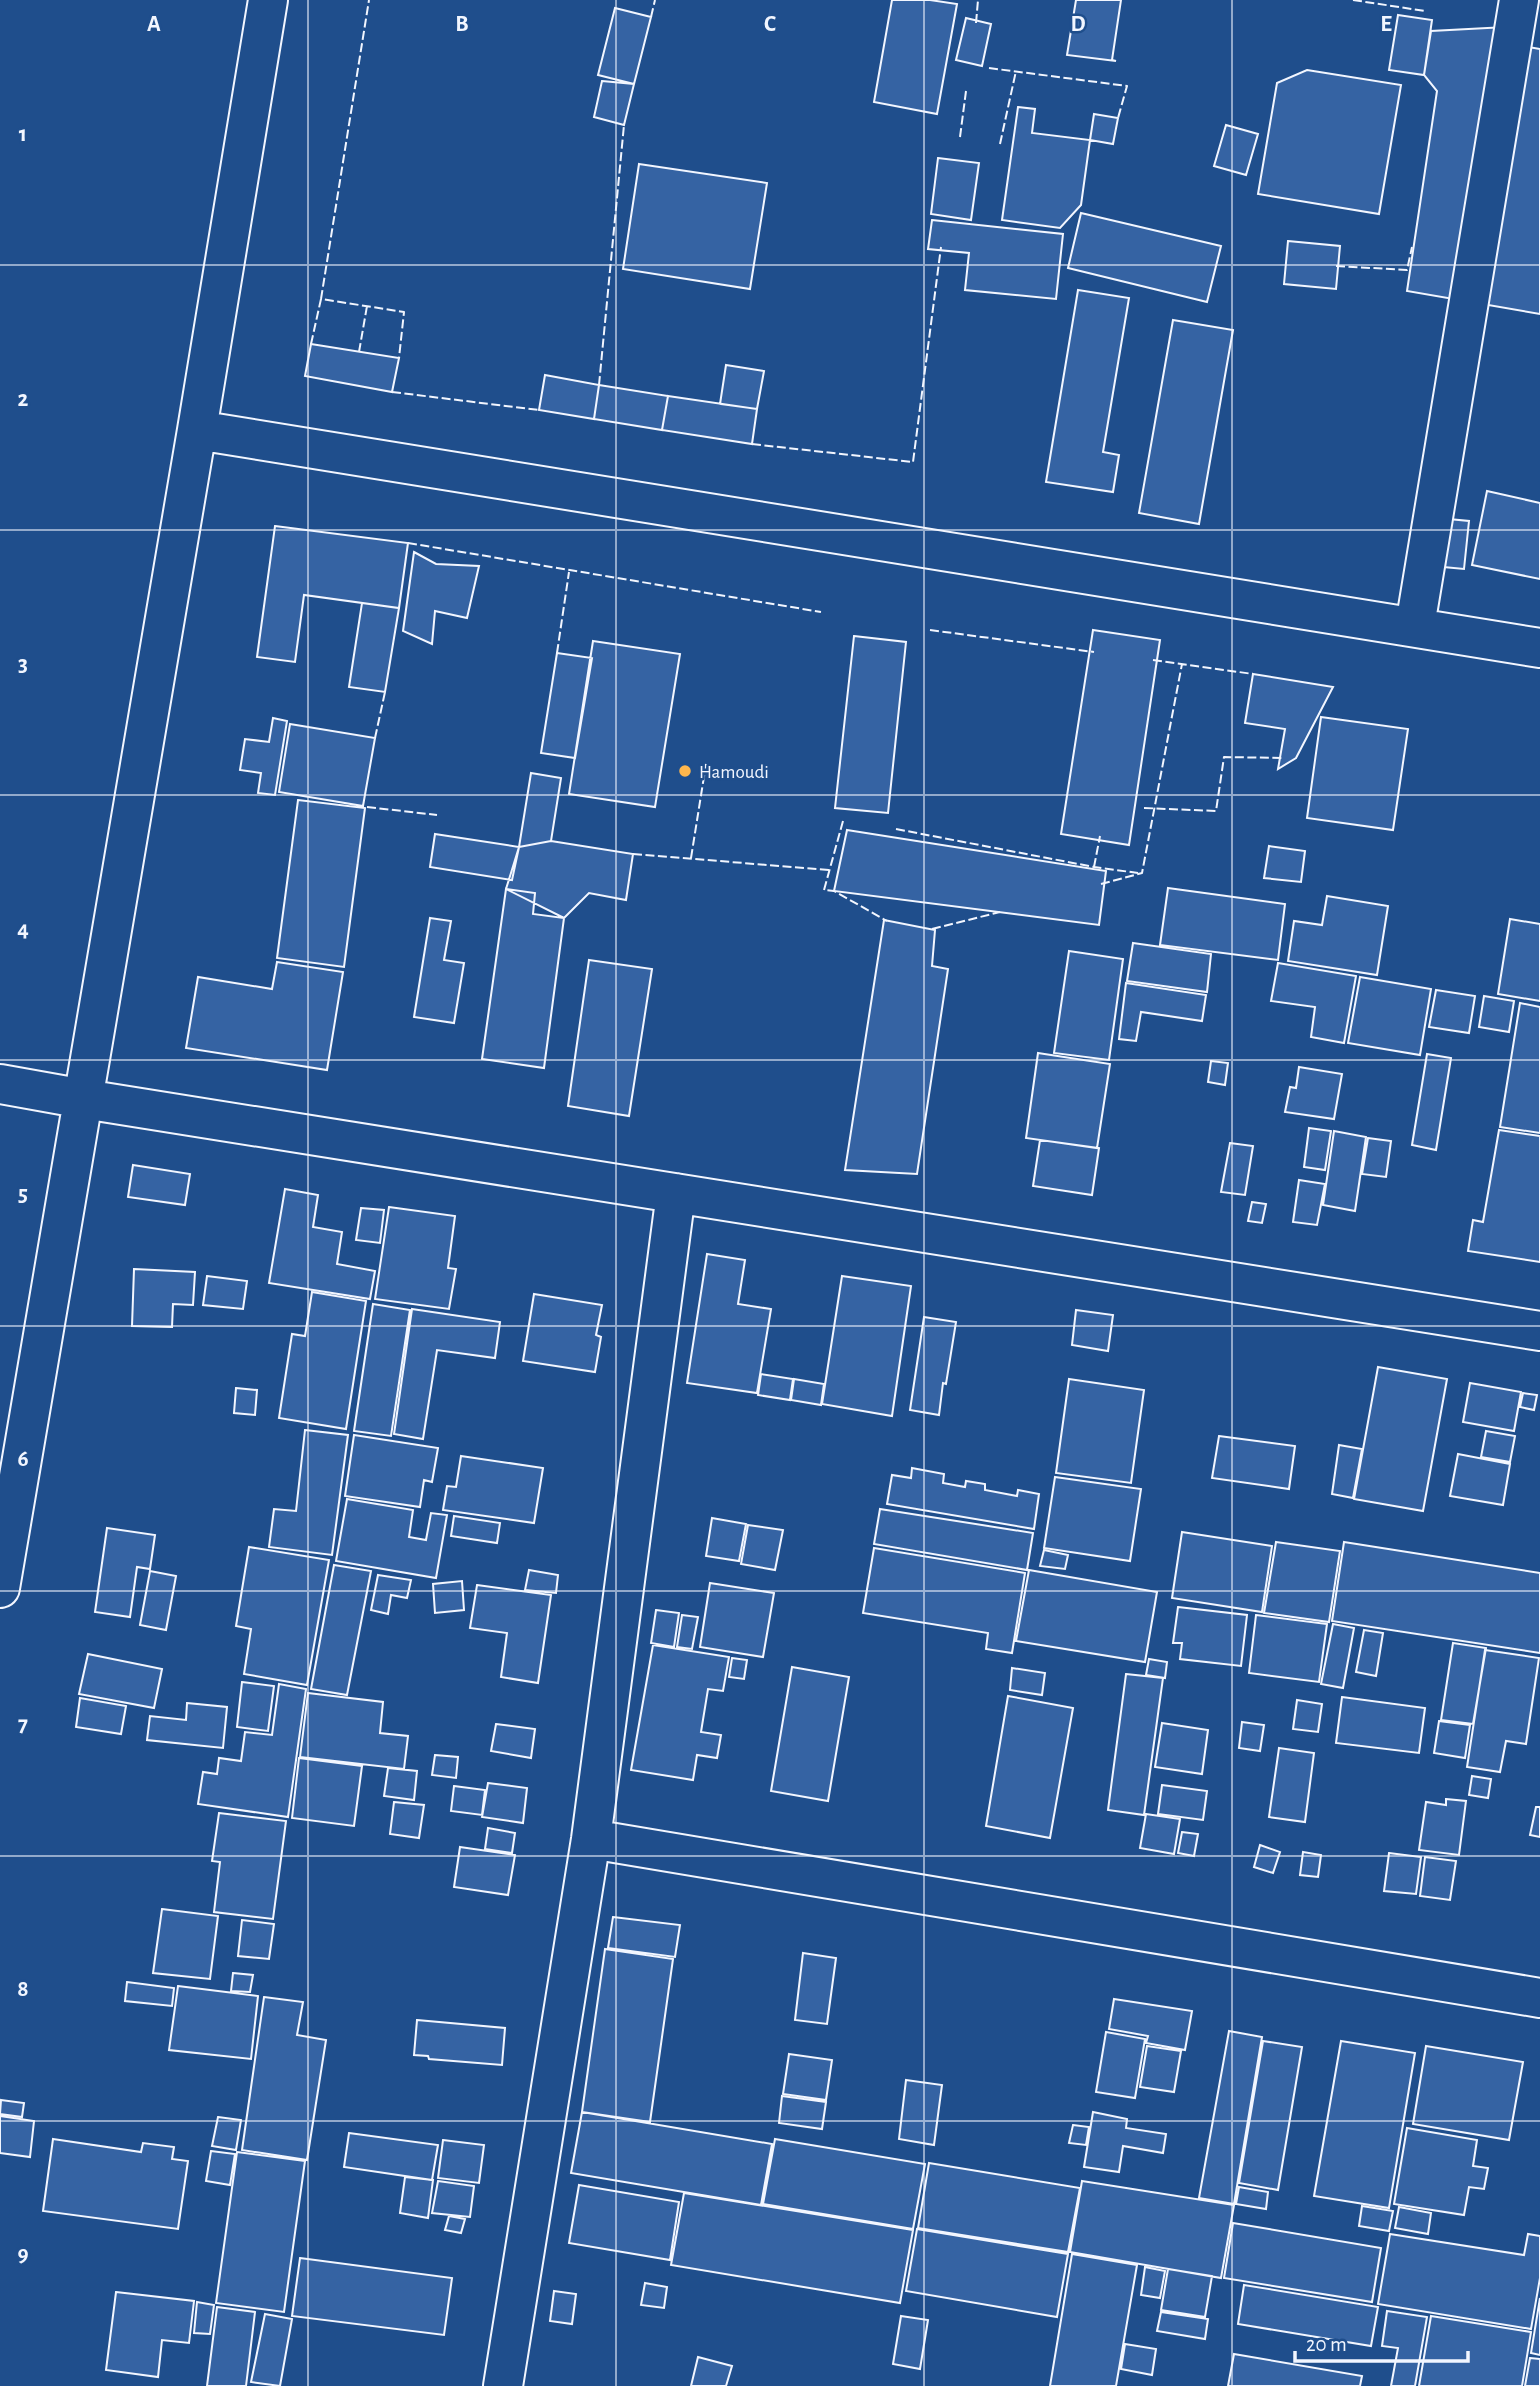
<svg xmlns="http://www.w3.org/2000/svg" width="1540" height="2386" font-family="'Alegreya Sans',sans-serif">
  <style>
    .building { fill: #3563a3; stroke: #f2f6ff; stroke-width: 2 }
    .lines { fill: none; stroke-linecap: round; stroke-linejoin: round }
    .street-casing { stroke: #f2f6ff; stroke-width: 42 }
    .street { stroke: #1f4e8c; stroke-width: 38 }
    .fence { stroke: #f2f6ff; stroke-width: 2; stroke-dasharray: 9 3.5; stroke-linecap: butt }
    .grid { fill: none; stroke: #f2f6ff; stroke-width: 2; stroke-opacity: 0.55 }
    .poi-dot { fill: #ffb74d; stroke: #1f4e8c; stroke-width: 2.5 }
    .labels { text-anchor: middle; stroke-width: 5; stroke-linejoin: round; paint-order: stroke }
    .poi-label { font-size: 19px; fill: #f2f6ff; stroke: #1f4e8c; text-anchor: start }
    .grid-label { font-size: 23px; text-anchor: middle; font-weight: bold; fill: #f2f6ff; stroke: #1f4e8c; stroke-width: 5; stroke-linejoin: round; paint-order: stroke }
  </style>
  <rect width="100%" height="100%" fill="#1f4e8c"/>
  <!-- building -->
  <path class="building" d="M892 0H930L957 4 937 114 874 102Z
    M1076 0H1121L1112 60 1116 61 1067 55Z
    M615 8 651 17 634 84 598 75Z
    M1398 15 1432 20 1424 75 1389 70Z
    M966 18 991 24 982 66 956 60Z
    M1506 27 1512 44 1540 49V314L1407 291 1437 91 1424 75 1431 31Z
    M1307 70 1401 85 1379 214 1258 194 1277 83Z
    M602 81 634 84 624 125 594 117Z
    M1018 107 1035 109 1032 133 1090 140 1081 205 1060 228 1002 220Z
    M1094 114 1118 118 1113 144 1090 140Z
    M1226 125 1258 134 1246 175 1214 166Z
    M938 158 979 163 971 220 931 214Z
    M639 164 767 183 750 289 623 269Z
    M1081 213 1221 246 1207 302 1068 268Z
    M932 220 1063 234 1056 299 965 290 969 253 928 249Z
    M1288 241 1340 246 1336 289 1284 284Z
    M1078 290 1129 298 1103 452 1119 455 1113 492 1046 482Z
    M1173 320 1233 330 1199 524 1139 513Z
    M311 344 399 358 392 392 305 376Z
    M726 365 764 371 757 409 720 404Z
    M545 375 599 385 594 419 539 410Z
    M599 385 668 396 662 430 594 419Z
    M668 396 757 409 752 444 662 430Z
    M1487 491 1540 503V579L1472 565Z
    M1438 518 1469 521 1464 569 1433 566Z
    M275 526 408 543 399 608 304 595 295 662 257 657Z
    M414 552 436 564 479 566 467 618 435 611 432 644 403 631Z
    M362 603 399 608 385 692 349 687Z
    M1093 630 1160 640 1129 845 1061 834Z
    M854 636 906 642 888 813 835 808Z
    M593 641 680 654 655 807 569 794Z
    M557 653 592 658 575 758 541 753Z
    M1253 674 1333 687 1296 758 1278 769 1285 729 1245 723Z
    M1321 717 1408 729 1393 830 1307 818Z
    M273 718 287 721 275 795 258 793 261 773 240 770 245 739 269 742Z
    M290 724 375 738 363 806 279 792Z
    M531 773 561 778 551 841 519 847Z
    M298 800 365 808 344 967 277 958Z
    M847 830 1106 871 1099 925 834 891Z
    M435 834 519 847 512 880 430 867Z
    M551 841 633 854 626 900 589 893 564 918 506 889 519 847Z
    M1269 846 1305 851 1301 882 1264 878Z
    M1168 888 1285 904 1278 960 1160 945Z
    M506 889 535 893 533 914 564 918 544 1068 482 1059Z
    M1327 896 1388 906 1377 975 1288 961 1294 921 1322 925Z
    M430 918 451 921 444 960 464 963 454 1023 414 1017Z
    M1510 919 1540 924V1001L1498 994Z
    M884 920 935 930 932 966 948 969 917 1174 845 1170Z
    M1133 943 1211 954 1207 992 1127 981Z
    M1069 951 1123 959 1109 1060 1054 1053Z
    M589 960 652 969 629 1116 568 1106Z
    M277 962 343 972 327 1070 186 1048 198 977 272 989Z
    M1278 963 1356 976 1344 1043 1311 1037 1315 1007 1271 1001Z
    M1360 977 1431 989 1420 1055 1348 1043Z
    M1126 983 1206 995 1202 1021 1141 1012 1136 1041 1119 1039Z
    M1436 990 1475 996 1469 1033 1429 1027Z
    M1484 996 1514 1001 1509 1032 1479 1027Z
    M1520 1003 1540 1007V1133L1500 1127Z
    M1038 1053 1110 1064 1097 1148 1026 1138Z
    M1427 1054 1451 1058 1436 1150 1412 1145Z
    M1211 1061 1228 1063 1225 1085 1208 1082Z
    M1299 1067 1342 1074 1334 1119 1285 1112 1290 1087 1296 1088Z
    M1309 1128 1331 1131 1325 1170 1304 1167Z
    M1499 1130 1540 1136V1262L1468 1251 1473 1220 1483 1222Z
    M1334 1131 1366 1137 1355 1211 1323 1205Z
    M1368 1138 1391 1141 1386 1177 1362 1174Z
    M1040 1140 1099 1148 1092 1195 1033 1186Z
    M1230 1143 1253 1146 1245 1195 1221 1192Z
    M133 1165 190 1174 185 1205 128 1197Z
    M1299 1180 1325 1184 1317 1225 1293 1222Z
    M285 1189 318 1195 313 1227 342 1232 337 1264 375 1271 370 1299 269 1283Z
    M1252 1202 1266 1204 1262 1223 1248 1221Z
    M389 1207 455 1216 448 1268 456 1269 449 1309 375 1299Z
    M361 1208 384 1210 380 1243 356 1240Z
    M707 1254 745 1260 738 1304 771 1309 757 1393 687 1383Z
    M134 1269 195 1272 193 1305 173 1304 172 1327 132 1326Z
    M207 1276 247 1281 243 1309 203 1305Z
    M842 1276 911 1286 892 1416 822 1404Z
    M312 1292 366 1301 346 1429 279 1418 292 1334 305 1336Z
    M534 1294 602 1305 596 1335 601 1337 595 1372 523 1361Z
    M373 1304 410 1310 391 1436 354 1431Z
    M412 1309 500 1322 495 1358 437 1350 423 1439 394 1434Z
    M1076 1310 1113 1315 1108 1351 1072 1345Z
    M924 1317 956 1322 946 1384 943 1383 939 1415 910 1410Z
    M1378 1367 1447 1379 1423 1511 1354 1499Z
    M761 1374 793 1379 790 1400 758 1395Z
    M794 1379 824 1384 821 1405 791 1400Z
    M1069 1379 1144 1390 1131 1483 1056 1473Z
    M1470 1383 1521 1392 1514 1431 1463 1422Z
    M236 1388 257 1390 255 1415 234 1413Z
    M1523 1393 1537 1395 1534 1410 1520 1407Z
    M305 1430 348 1435 332 1555 269 1547 274 1509 296 1511Z
    M1486 1431 1515 1436 1510 1462 1481 1457Z
    M354 1435 438 1448 432 1482 424 1480 420 1507 345 1496Z
    M1219 1436 1295 1446 1289 1489 1212 1478Z
    M1339 1445 1362 1449 1353 1498 1332 1494Z
    M1458 1454 1510 1464 1503 1505 1450 1496Z
    M461 1456 543 1468 534 1523 443 1510 447 1486 456 1487Z
    M912 1468 944 1474 943 1483 965 1487 966 1481 985 1484V1490L1017 1496 1018 1490 1039 1494 1034 1529 887 1504 892 1475 911 1478Z
    M1055 1477 1141 1489 1130 1561 1044 1548Z
    M347 1499 413 1510 409 1537 426 1540 431 1513 447 1515 436 1578 336 1561Z
    M880 1509 1033 1533 1027 1570 874 1544Z
    M454 1516 500 1523 497 1543 451 1536Z
    M712 1518 746 1524 739 1561 706 1556Z
    M748 1525 783 1530 775 1570 741 1564Z
    M107 1528 155 1535 150 1569 137 1567 130 1617 95 1612Z
    M1182 1532 1272 1546 1262 1612 1172 1598Z
    M1276 1542 1340 1551 1329 1622 1264 1613Z
    M1344 1542 1540 1573V1653L1332 1621Z
    M249 1547 329 1560 307 1685 244 1674 251 1629 236 1626Z
    M874 1548 1025 1573 1012 1653 986 1649 988 1633 863 1613Z
    M1044 1550 1068 1555 1065 1569 1040 1566Z
    M334 1565 371 1571 347 1695 311 1689Z
    M529 1570 558 1575 556 1593 525 1590Z
    M1029 1570 1157 1592 1145 1662 1016 1641Z
    M150 1571 176 1576 166 1630 140 1625Z
    M378 1575 411 1580 407 1598 391 1595 388 1614 371 1610Z
    M462 1581 464 1610 435 1613 433 1584Z
    M710 1583 774 1593 763 1657 700 1647Z
    M477 1585 551 1595 538 1683 501 1677 507 1633 470 1628Z
    M1178 1607 1247 1615 1241 1666 1180 1659 1182 1643H1173Z
    M656 1610 679 1613 674 1647 651 1643Z
    M682 1615 698 1617 692 1649 677 1647Z
    M1256 1615 1327 1624 1319 1682 1249 1673Z
    M1333 1624 1354 1628 1343 1688 1321 1684Z
    M1364 1630 1383 1633 1376 1676 1356 1672Z
    M1453 1643 1486 1648 1473 1724 1441 1720Z
    M653 1645 729 1657 723 1691 708 1689 701 1732 721 1735 717 1758 697 1755 693 1780 631 1770Z
    M1485 1650 1539 1658 1526 1744 1506 1741 1500 1772 1467 1767Z
    M88 1654 162 1669 154 1708 79 1694Z
    M732 1658 747 1660 744 1679 729 1677Z
    M1149 1659 1167 1662 1165 1678 1146 1675Z
    M792 1667 849 1677 828 1801 771 1791Z
    M1012 1668 1045 1673 1042 1695 1010 1690Z
    M1126 1674 1163 1678 1144 1815 1108 1810Z
    M242 1682 274 1686 268 1731 237 1727Z
    M279 1684 306 1689 288 1817 198 1804 203 1772 217 1774 219 1758 241 1761 245 1732 272 1735Z
    M308 1693 383 1702 380 1733 408 1736 404 1769 300 1757Z
    M1008 1696 1073 1708 1050 1838 986 1826Z
    M1342 1697 1425 1708 1419 1753 1336 1743Z
    M80 1698 126 1706 121 1734 76 1727Z
    M1297 1700 1322 1704 1318 1732 1293 1729Z
    M187 1703 227 1707 223 1748 147 1740 150 1716 186 1720Z
    M1439 1721 1470 1725 1465 1758 1434 1753Z
    M1242 1722 1264 1725 1260 1751 1239 1748Z
    M1162 1723 1208 1730 1202 1774 1155 1767Z
    M496 1724 535 1729 531 1758 491 1751Z
    M1279 1748 1314 1753 1305 1822 1269 1817Z
    M435 1755 458 1757 456 1778 432 1775Z
    M299 1758 362 1766 354 1826 292 1818Z
    M388 1768 417 1771 414 1800 384 1796Z
    M1472 1776 1491 1779 1488 1798 1469 1795Z
    M488 1783 527 1788 523 1823 482 1817Z
    M1162 1785 1207 1791 1203 1820 1158 1814Z
    M454 1786 485 1790 482 1815 451 1811Z
    M1446 1799 1466 1801 1459 1855 1419 1850 1426 1802 1446 1805Z
    M394 1802 424 1805 419 1838 390 1834Z
    M1536 1807H1540V1837L1530 1835Z
    M219 1813 286 1821 273 1919 214 1912 220 1862 212 1861Z
    M1146 1814 1180 1819 1174 1854 1140 1848Z
    M488 1828 515 1833 512 1853 485 1849Z
    M1182 1832 1198 1834 1194 1856 1178 1853Z
    M1260 1845 1280 1852 1273 1873 1254 1867Z
    M460 1847 515 1855 508 1895 454 1887Z
    M1303 1852 1321 1855 1318 1877 1300 1875Z
    M1389 1853 1421 1857 1416 1894 1384 1891Z
    M1425 1857 1456 1861 1450 1900 1420 1896Z
    M162 1909 218 1916 210 1979 153 1973Z
    M613 1917 680 1925 675 1957 608 1948Z
    M242 1920 274 1924 269 1959 238 1956Z
    M605 1949 673 1959 650 2122 582 2112Z
    M803 1953 836 1958 827 2024 795 2020Z
    M233 1973 253 1975 250 1992 231 1991Z
    M127 1982 174 1988 172 2006 125 2001Z
    M178 1986 258 1996 251 2059 169 2050Z
    M264 1997 303 2002 297 2035 326 2040 307 2160 242 2150Z
    M1114 1999 1192 2011 1185 2050 1146 2043 1148 2036 1109 2029Z
    M417 2020 505 2028 502 2065 429 2059 428 2056 414 2055Z
    M1229 2031 1262 2037 1234 2204 1199 2198Z
    M1106 2032 1145 2039 1135 2098 1096 2092Z
    M1263 2041 1302 2047 1278 2190 1239 2183Z
    M1341 2041 1415 2053 1389 2208 1314 2196Z
    M1147 2046 1181 2051 1174 2092 1140 2087Z
    M1426 2046 1523 2062 1509 2140 1413 2124Z
    M789 2054 832 2060 826 2100 783 2094Z
    M906 2080 942 2085 934 2145 899 2139Z
    M782 2096 826 2102 822 2129 779 2123Z
    M1 2100 24 2103 22 2117 0 2114Z
    M582 2112 772 2144 761 2205 571 2173Z
    M1093 2112 1127 2119 1126 2128 1166 2134 1163 2153 1123 2146 1119 2172 1084 2167Z
    M0 2116 34 2121 30 2157 0 2153Z
    M218 2117 241 2120 236 2150 212 2146Z
    M1073 2125 1089 2127 1086 2145 1069 2143Z
    M1407 2128 1477 2140 1473 2166 1488 2168 1484 2189 1469 2187 1464 2215 1394 2204Z
    M349 2133 438 2145 432 2180 344 2167Z
    M53 2139 141 2152 143 2143 174 2147 172 2159 188 2161 178 2229 43 2211Z
    M775 2139 925 2164 913 2229 763 2204Z
    M443 2140 484 2145 479 2183 438 2178Z
    M211 2151 235 2154 230 2185 206 2181Z
    M237 2152 305 2161 284 2312 216 2303Z
    M929 2163 1080 2188 1068 2252 918 2228Z
    M405 2177 433 2180 428 2218 400 2213Z
    M438 2181 474 2186 470 2217 432 2213Z
    M1082 2181 1234 2205 1221 2278 1070 2252Z
    M579 2185 679 2202 670 2260 569 2243Z
    M1239 2187 1268 2192 1266 2209 1236 2204Z
    M684 2193 913 2230 900 2303 671 2265Z
    M1362 2206 1393 2211 1389 2231 1359 2226Z
    M1399 2207 1431 2213 1428 2234 1395 2228Z
    M449 2216 465 2219 461 2233 445 2230Z
    M1233 2223 1381 2248 1372 2302 1224 2278Z
    M917 2229 1068 2254 1057 2317 906 2291Z
    M1390 2234 1524 2255 1528 2234 1540 2236V2278L1531 2329 1378 2304Z
    M1072 2254 1137 2265 1116 2386H1050Z
    M300 2258 452 2278 444 2335 292 2316Z
    M1145 2267 1165 2271 1160 2298 1141 2295Z
    M1168 2269 1212 2276 1205 2317 1161 2310Z
    M645 2283 667 2287 664 2308 641 2305Z
    M1244 2285 1378 2307 1371 2346 1238 2324Z
    M554 2291 576 2294 572 2324 550 2321Z
    M116 2292 194 2301 189 2343 162 2340 158 2377 106 2370Z
    M1540 2298V2355L1531 2353Z
    M197 2302 214 2305 210 2334 194 2333Z
    M217 2307 255 2312 246 2386H207Z
    M1387 2311 1427 2317 1415 2386H1391L1398 2348 1382 2346Z
    M1161 2312 1208 2319 1205 2339 1157 2331Z
    M265 2314 292 2319 280 2386 251 2382Z
    M901 2316 928 2320 920 2369 893 2364Z
    M1431 2316 1531 2332 1522 2386H1419Z
    M1125 2344 1156 2349 1152 2375 1121 2369Z
    M1234 2354 1362 2376 1360 2386H1228Z
    M698 2357 732 2366 726 2386H691Z
    M1530 2358 1540 2359V2386H1525Z"/>
  <g class="lines">
    <!-- street casing -->
    <g class="street-casing">
      <path id="street" d="M197 430 1540 648
        M1415 626 1519 0
        M0 1084 84 1099 1540 1331
        M0 1588 197 430 268 0
        M591 1839 1540 1998
        M503 2386 591 1839 676 1193"/>
    </g>
    <!-- street -->
    <use href="#street" class="street"/>
    <!-- fence -->
    <path class="fence" d="M1353 0 1425 11
      M651 17 655 0
      M976 23 978 0
      M989 68 1127 86 1118 118
      M960 137 966 91
      M1000 144 1016 71
      M1336 266 1407 270 1412 247
      M321 299 369 0
      M311 344 321 299 404 312 399 358
      M359 352 367 306
      M599 385 624 125
      M392 392 539 410
      M752 444 913 462 941 247
      M408 543 821 612
      M930 630 1094 652
      M557 653 569 572
      M1153 660 1253 674
      M375 738 385 692
      M367 807 437 815
      M1144 808 1216 811 1224 757 1282 758
      M843 821 824 890 834 891 887 921
      M896 829 1094 867 1138 873
      M633 854 829 870
      M691 858 706 764
      M1094 867 1100 836
      M1101 884 1142 873 1182 664
      M932 929 1000 912"/>
  </g>
  <!-- grid -->
  <path class="grid" d="M308 0V2386M616 0V2386M924 0V2386M1232 0V2386M0 265H1540M0 530H1540M0 795H1540M0 1060H1540M0 1326H1540M0 1591H1540M0 1856H1540M0 2121H1540"/>
  <!-- markers -->
  <circle class="poi-dot" cx="685" cy="771" r="7"/>
  <g class="labels">
    <!-- poi labels -->
    <g class="poi-label">
      <text x="699" y="778">Hamoudi</text>
    </g>
  </g>
  <g class="grid-label">
    <text x="154" y="31">A</text>
    <text x="462" y="31">B</text>
    <text x="770" y="31">C</text>
    <text x="1078" y="31">D</text>
    <text x="1386" y="31">E</text>
    <text x="23" y="141">1</text>
    <text x="23" y="406">2</text>
    <text x="23" y="671">3</text>
    <text x="23" y="936">4</text>
    <text x="23" y="1201">5</text>
    <text x="23" y="1466">6</text>
    <text x="23" y="1731">7</text>
    <text x="23" y="1996">8</text>
    <text x="23" y="2261">9</text>
  </g>
  <!-- scale -->
  <path d="M1295 2351v10h173v-10" fill="none" stroke="#f2f6ff" stroke-width="3.5"/>
  <text x="1306" y="2351" font-size="21" fill="#f2f6ff" stroke="#1f4e8c" stroke-width="5" paint-order="stroke">20 m</text>
</svg>
